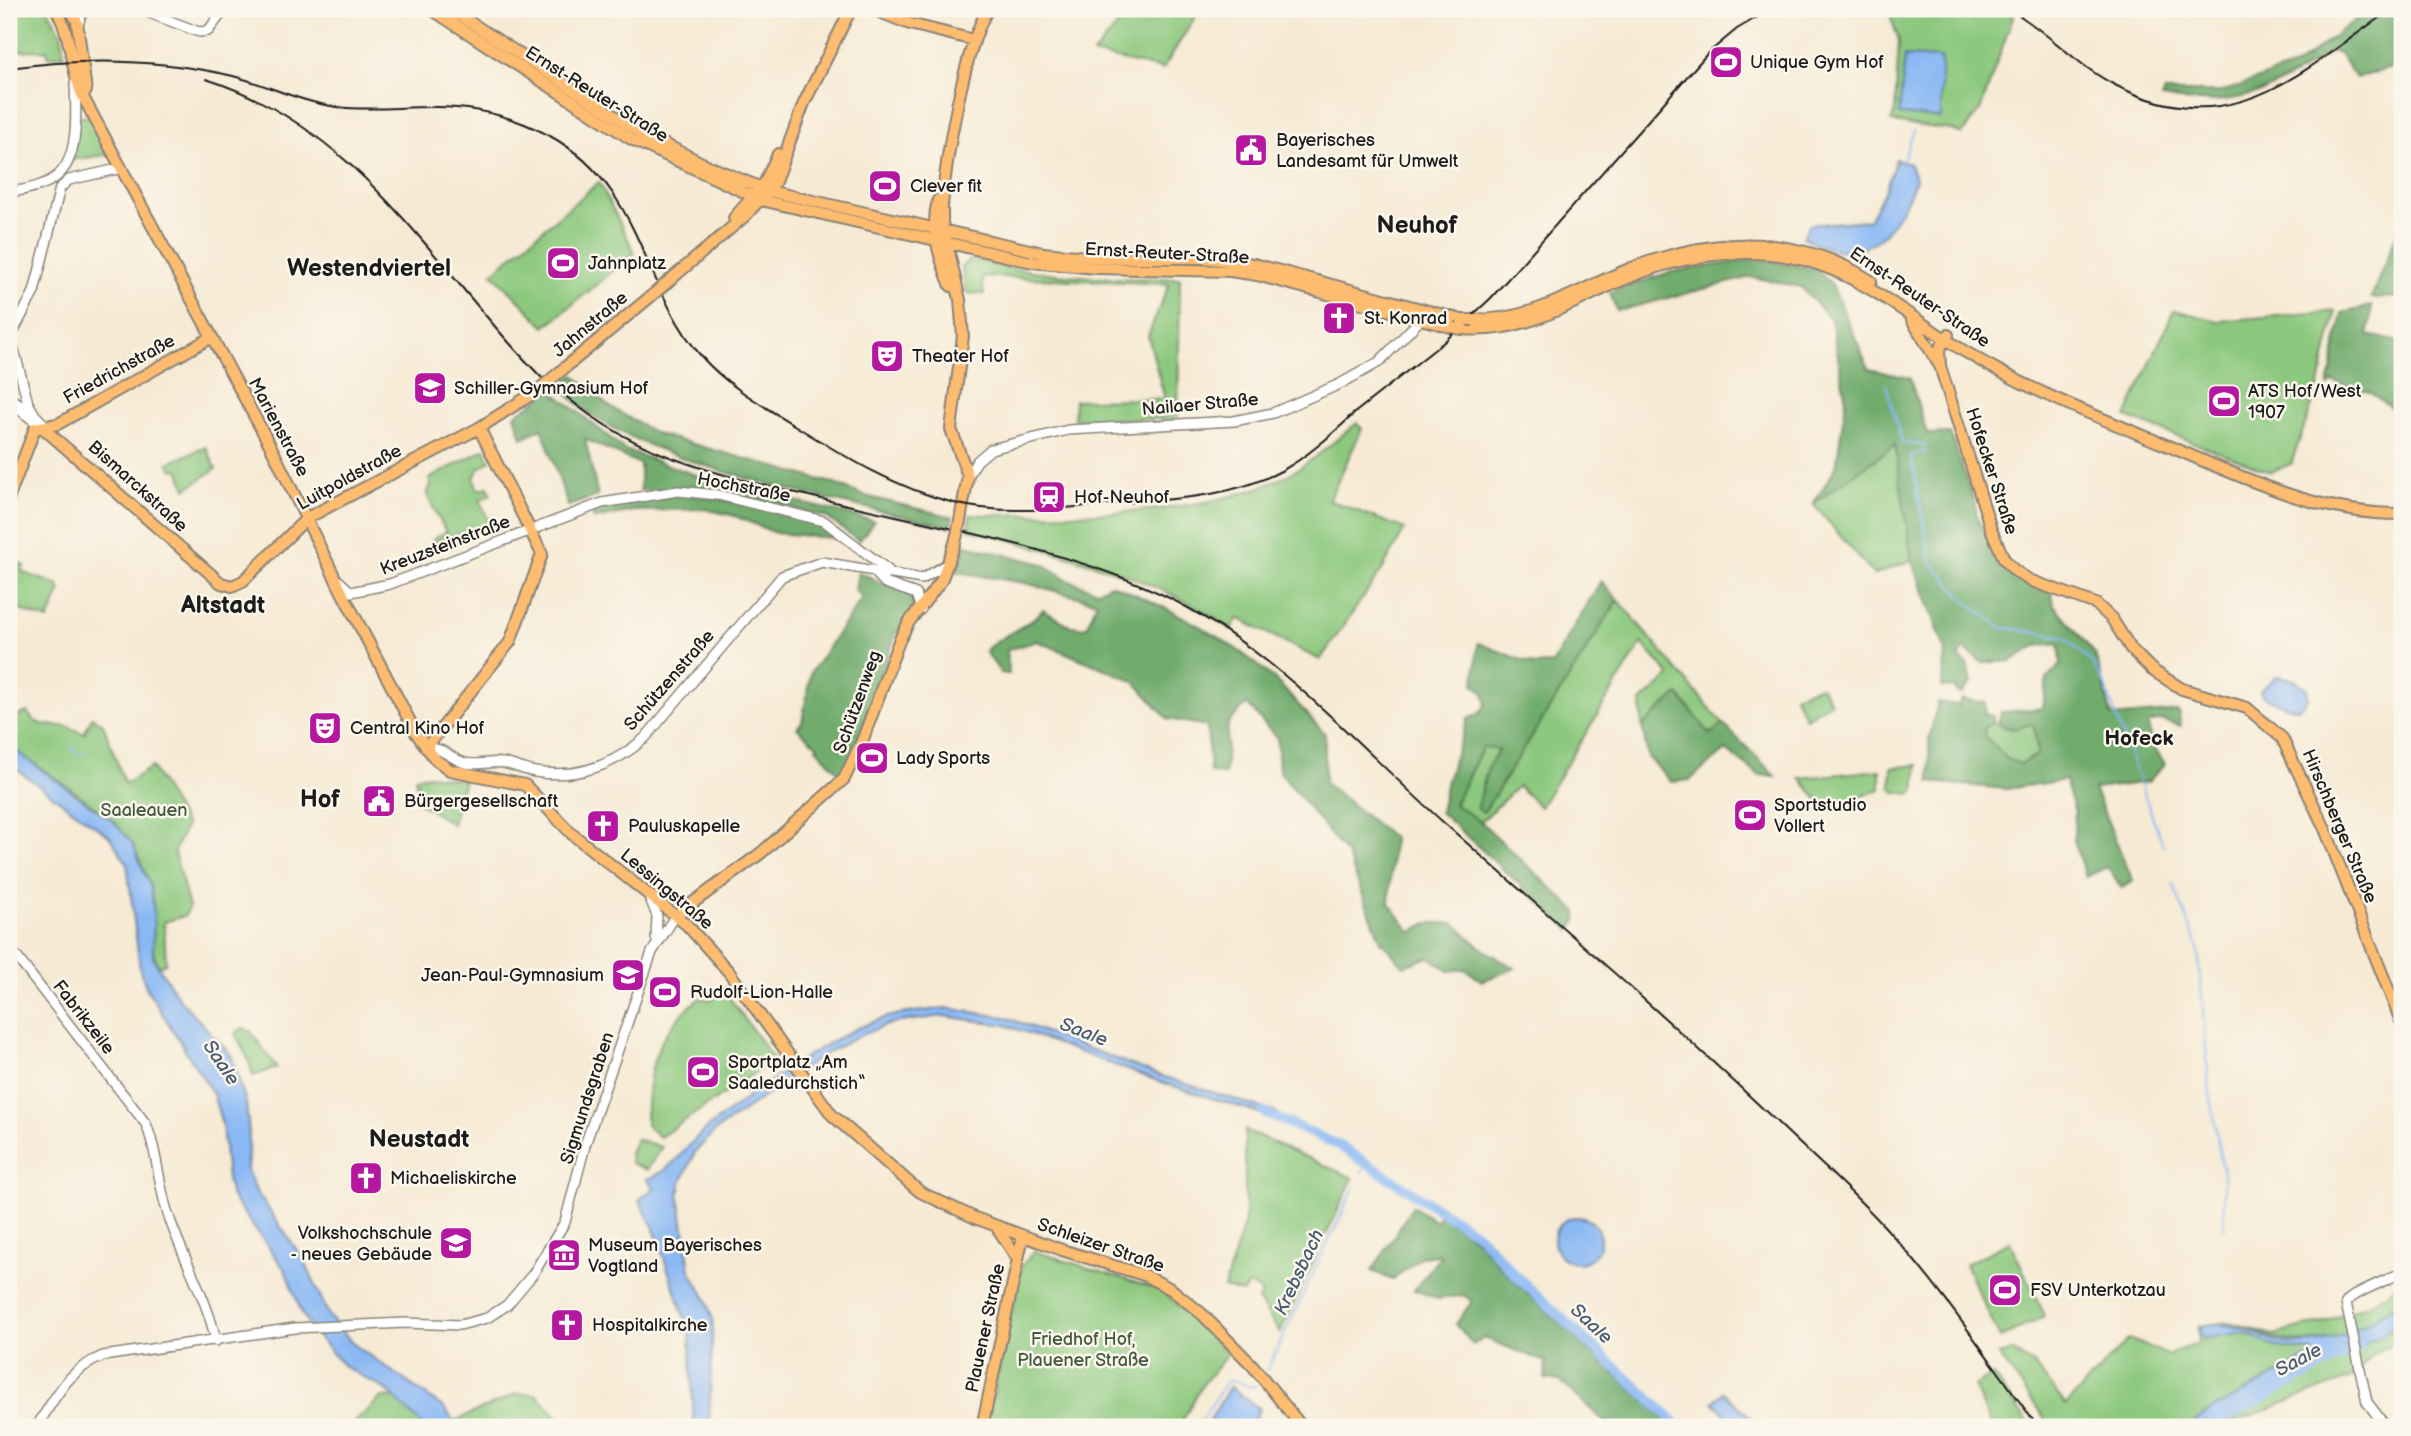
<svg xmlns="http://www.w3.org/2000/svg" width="2411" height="1436" font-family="'Balsamiq Sans',sans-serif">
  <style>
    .green { fill: #8cc87e; stroke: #54724d; stroke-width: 2 }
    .forest { fill: #71ac6d; stroke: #466444; stroke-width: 2 }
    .water { fill: #89b8f4; stroke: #526a88; stroke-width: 2 }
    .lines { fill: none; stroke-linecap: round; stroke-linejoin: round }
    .stream { stroke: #89b8f4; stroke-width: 2 }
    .river { stroke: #89b8f4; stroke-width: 10 }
    .minor-casing { stroke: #898378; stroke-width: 12 }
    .major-casing { stroke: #898378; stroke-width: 14 }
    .minor { stroke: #fff; stroke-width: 9 }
    .major { stroke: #febc70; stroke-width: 10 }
    .rail { stroke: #1c1c1c; stroke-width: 2 }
    .major-bridge-casing { stroke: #898378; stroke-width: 14; stroke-linecap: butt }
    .major-bridge { stroke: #febc70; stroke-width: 10 }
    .labels { text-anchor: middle; stroke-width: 5; stroke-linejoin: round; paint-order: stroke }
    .poi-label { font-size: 18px; fill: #1c1c1c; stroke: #fbf7ec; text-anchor: start }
    .street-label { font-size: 18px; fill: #1c1c1c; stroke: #fbf7ec }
    .park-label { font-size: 18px; fill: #43583e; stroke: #fbf7ec }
    .water-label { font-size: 19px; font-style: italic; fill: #485a72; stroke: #fbf7ec }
    .quarter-label { font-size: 21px; font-weight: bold; fill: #1c1c1c; stroke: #fbf7ec }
    .district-label { font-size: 24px; font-weight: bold; fill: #1c1c1c; stroke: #fbf7ec }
  </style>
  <rect width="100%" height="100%" fill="#fbf7ec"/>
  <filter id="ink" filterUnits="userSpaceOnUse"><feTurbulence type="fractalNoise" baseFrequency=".0143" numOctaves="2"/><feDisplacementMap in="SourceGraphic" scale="14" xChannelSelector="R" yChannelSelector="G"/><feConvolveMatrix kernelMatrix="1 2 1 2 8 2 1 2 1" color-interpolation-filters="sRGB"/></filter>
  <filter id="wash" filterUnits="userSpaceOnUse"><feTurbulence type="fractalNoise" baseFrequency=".00686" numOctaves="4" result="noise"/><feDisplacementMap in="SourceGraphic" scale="28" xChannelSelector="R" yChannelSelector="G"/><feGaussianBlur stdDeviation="1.57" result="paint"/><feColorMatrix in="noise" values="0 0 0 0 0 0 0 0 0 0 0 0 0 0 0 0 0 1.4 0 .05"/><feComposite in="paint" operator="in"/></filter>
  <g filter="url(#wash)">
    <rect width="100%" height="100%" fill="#f6ead4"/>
    <!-- green -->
    <path class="green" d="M9 9H48L62 35 64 55 48 57 47 50 9 51Z
      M1132 9H1200L1163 69 1093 54Z
      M1888 9H1999L2014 14 1981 108 1962 134 1952 130 1891 122 1895 110 1899 41Z
      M91 116 107 155 70 160 78 117Z
      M599 182 635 253 545 327 492 273Z
      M970 259C1038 277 1110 279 1180 278L1178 419H1074L1075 400 1165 399 1148 336 1169 284 982 276 984 294 967 293 961 267Z
      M2174 310 2218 321 2336 311 2319 385 2291 464 2270 472 2126 417Z
      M1357 423 1362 429 1329 500 1405 529 1382 570 1320 660 1238 618 1231 629C1153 574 1058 553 968 529L970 515C1067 513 1197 520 1284 477 1310 464 1334 441 1357 423Z
      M1895 445 1912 560 1874 575 1813 504Z
      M206 447 216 469 186 489 179 469 173 470 168 463Z
      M485 449 490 461 478 469 474 479 478 490 488 487 491 494 480 500 489 522C470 532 452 535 434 543L433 539 446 532 427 495 431 485 429 479Z
      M9 556 24 566 22 572 58 585 61 590 48 620 9 606Z
      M1618 600 1723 724 1710 734 1678 694 1642 726 1641 702 1670 676 1642 643 1540 807 1518 786 1481 822 1454 805 1483 747 1500 749 1488 767 1477 809 1484 811Z
      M1821 686 1831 702 1806 718 1794 695Z
      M27 712C37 727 46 725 62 726 69 726 77 731 84 734L92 717 103 724 125 784 152 767 186 826 174 851 189 907 185 916 164 922 166 963 159 966C146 947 156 911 150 888 134 820 61 784 9 746V719Z
      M1993 723 2012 729 2031 724 2034 727 2038 754 2020 764 2007 759 1984 735 1985 727Z
      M1918 765 1915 791 1911 794 1895 792 1891 787 1892 768Z
      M1880 770V789L1831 809 1823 806 1800 778Z
      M430 775 464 780 452 824 415 800 418 792 415 777Z
      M726 993 774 1060 660 1137 646 1125C648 1069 653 1034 700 998L709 1000Z
      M243 1028 251 1032 277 1068 253 1076 249 1061 235 1033Z
      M1245 1130 1353 1178 1280 1333 1258 1300 1262 1292 1249 1284 1242 1293 1224 1288 1245 1221Z
      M636 1139 662 1147 647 1170 631 1163 630 1153Z
      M2010 1242 2045 1316 2000 1338 1965 1264Z
      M1034 1251 1163 1291 1228 1353 1201 1387 1179 1427H986L1022 1266Z
      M2402 1282V1299C2348 1342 2306 1356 2242 1326L2204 1339C2218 1335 2233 1330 2248 1335 2269 1341 2287 1351 2312 1352L2313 1355 2213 1409 2187 1427H2051L1999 1355 2012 1351 2033 1364 2066 1405 2129 1339 2168 1355 2198 1343V1326L2229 1322 2274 1335 2327 1321 2369 1304Z
      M2402 1319V1336L2371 1357 2354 1377 2221 1427H2204L2382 1335Z
      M1993 1375 2031 1426 1992 1427 1974 1386Z
      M516 1394H536L567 1427H349L382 1397 395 1398 455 1421Z"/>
    <!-- forest -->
    <path class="forest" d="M2369 9H2402V65L2356 78 2340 55 2332 51C2269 94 2239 108 2161 98L2164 92H2222L2297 65Z
      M2402 220V297L2371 298Z
      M1756 259 1815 269 1831 283 1869 369 1910 378 1927 434 1950 433 1974 500 1978 520 2004 568 2023 582 2052 593 2054 605 2095 654 2112 717 2178 711 2181 726 2161 720 2148 723 2151 743 2165 764 2148 782 2094 789 2133 881 2122 888 2107 867 2085 877 2074 840 2075 813 2065 780 2007 789 1930 782 1929 739 1938 702 1959 705 1961 699 1986 703 1985 714 1993 716V723L1985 727 1984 735 2007 759 2020 764 2038 754 2034 727 2031 724 2012 729 1998 724 2001 712 2043 708 2047 679 2061 664 2059 643 2036 646 2011 661 1983 663 1964 649 1959 657 1967 664 1971 683 1962 694 1956 692 1957 688 1942 687 1946 652 1912 560 1895 445 1813 504 1836 467 1846 400 1831 319 1801 287 1751 277 1617 311 1610 292 1670 272Z
      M2372 306 2368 335 2402 342V389L2397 412 2369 392 2332 382 2328 387 2342 313Z
      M574 375 607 405 657 434 832 483 865 496 953 517 950 527C861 505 606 461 559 383Z
      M551 390 625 450 707 479 874 521 859 541 826 517 738 494 689 487 640 491V464L585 439 598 496 568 506 542 428 522 438 515 415Z
      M680 494C721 498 804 512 837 535L833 538 775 533 735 516 704 509 633 511 594 519 591 511 611 505Z
      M966 545 1043 564 1070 581 1097 591 1111 584C1169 608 1227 636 1274 679 1292 696 1308 716 1325 734V783L1393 838 1389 903 1411 932 1427 923H1454L1480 947 1515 968 1482 981 1465 969 1449 971 1429 957 1404 966 1381 941 1347 855 1279 771 1277 738 1247 704 1228 723 1225 774 1210 773 1207 726 1168 719 1134 681 1037 641 1007 650 1009 674 1001 673 985 651C1002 634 1027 628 1043 610L1071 626 1086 628 1097 602 1025 583 956 572Z
      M858 572 909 594 915 600 912 612 896 634 851 758 840 774 816 748 818 746 797 728 802 722 811 672 862 598 855 590Z
      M1601 581 1618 600 1484 812 1477 809 1488 767 1499 750 1483 747 1454 804 1481 822 1577 912V920L1570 930 1440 812 1447 780 1468 719 1479 714 1486 704 1484 693 1474 684 1478 643 1535 665 1552 664Z
      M1678 694 1710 734 1723 724 1776 776 1759 775 1726 750 1690 780 1671 782 1648 757 1642 726Z
      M1413 1206 1435 1221 1441 1215 1476 1240 1515 1282 1673 1427H1610L1560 1381 1545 1379 1546 1362 1484 1338 1473 1345 1456 1324 1472 1301 1463 1295 1438 1299 1414 1290 1441 1255 1420 1257 1393 1280 1372 1271Z"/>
    <!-- water -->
    <path class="water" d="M1905 56 1941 58V118L1899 115Z
      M1896 159 1909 163 1916 179C1895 233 1864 273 1803 237L1809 225 1869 220 1885 190Z
      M2278 676 2295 680 2307 689 2308 698 2299 708 2288 707 2262 696 2260 690Z
      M9 746 114 822 133 844 151 888 154 913 153 958 180 1000 231 1055 246 1103 249 1134 247 1170 256 1191 305 1262 329 1316 352 1343 444 1408 458 1427H424L388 1391 345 1367 315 1334 302 1314 285 1270 231 1196 227 1179 222 1124 213 1094 147 989 140 970 127 863 109 836 9 764Z
      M945 1008 1005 1017 1158 1075 1277 1113 1275 1118 1160 1082 1006 1025 943 1016 893 1023 865 1033 828 1052 715 1131 695 1152 681 1183 679 1195 690 1270 706 1299 713 1320 709 1427H694L690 1334 653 1226 639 1200 654 1188 647 1179C674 1170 683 1148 704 1131 752 1093 833 1031 891 1016 908 1012 927 1011 945 1008Z
      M1554 1240a23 23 0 1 1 46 0a23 23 0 1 1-46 0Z
      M2402 1299V1319L2382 1335 2204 1427H2187L2213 1409 2313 1355 2312 1352 2272 1346 2249 1335 2237 1333 2204 1339 2199 1333 2201 1327C2231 1320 2246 1331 2273 1340 2321 1354 2366 1328 2402 1299Z
      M1230 1386 1259 1409 1251 1427H1206Z
      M1723 1392 1761 1427H1739L1713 1402Z"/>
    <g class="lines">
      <!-- stream -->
      <path class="stream" d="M1903 160 1914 131
        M1886 385 1902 443 1926 445
        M1927 451 1911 456 1931 562 1969 604 2001 627 2065 637 2094 665 2105 686 2163 846
        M71 747 78 754
        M83 754 85 751
        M2173 884 2198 947 2209 1086 2224 1179V1229
        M1362 1172 1367 1163
        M1267 1370 1355 1186
        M1197 1427 1227 1381H1236L1250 1387 1256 1385"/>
      <!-- river -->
      <path class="river" d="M1263 1112 1338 1145 1479 1235 1515 1275 1680 1427
        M2208 1427 2360 1346"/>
    </g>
  </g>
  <g filter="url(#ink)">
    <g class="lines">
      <!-- minor casing -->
      <g class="minor-casing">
        <path id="minor" d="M139 9 199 32 208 31 225 9
          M78 25 81 15 88 9
          M10 193C25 189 43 187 56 177 80 159 76 110 75 83
          M9 398 30 410 46 426
          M13 405 41 426
          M34 413 28 403 12 342V334L34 292 60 188 69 180 122 168
          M968 476 977 461 991 449 1068 430 1234 421 1273 413 1340 384 1379 362 1423 317
          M873 570 885 583 916 594 921 609
          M339 581 351 592 390 584 602 503 678 491 718 495 824 521 888 570
          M426 748C444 747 449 758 465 763 477 766 490 761 503 763 514 765 524 770 535 772 577 779 613 766 645 738L782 576 822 562 922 579 947 564
          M650 898 657 916 656 938
          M9 947 146 1124C158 1153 158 1184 168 1214 182 1257 207 1297 216 1341
          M36 1427C58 1395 65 1372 103 1356L295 1328 405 1323 460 1325 487 1318 507 1305 533 1274 565 1222 586 1142 652 952 676 915
          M2386 1427 2367 1402 2346 1303C2351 1293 2389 1280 2402 1272"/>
      </g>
      <!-- major casing -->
      <g class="major-casing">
        <path id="major" d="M56 9C72 36 70 67 82 95L272 449 342 592 416 733 436 760 450 770 525 785 572 834 687 925 729 972 832 1115 920 1192 975 1218 1062 1250 1144 1275 1171 1289 1202 1314 1253 1366 1302 1427
          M71 9 77 22 86 91
          M431 9 631 139 761 200 1032 262 1096 268 1230 271 1257 275 1454 328
          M450 9 636 130 708 166 769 191 1043 253 1099 258H1203L1254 264 1462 320
          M872 9 910 24 974 40
          M938 200C930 230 939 257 951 286
          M734 218 765 182 778 154
          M670 280 745 216 774 184 804 103 851 9
          M1473 320C1530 320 1565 297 1615 275 1699 238 1791 229 1871 281
          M1912 320 1938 363
          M1463 329C1522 334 1566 305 1618 282 1673 257 1744 244 1804 260 1864 276 1912 319 1964 351 2026 389 2093 415 2161 443 2239 475 2315 515 2402 514
          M1948 335 1939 350 1940 366 1991 529 2004 559 2014 570 2029 580 2096 604 2112 619 2131 649 2152 670 2182 689 2247 708 2282 738 2325 829 2402 1024
          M562 370 650 297
          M43 428 221 583 232 586 243 581 307 518 479 428 537 391
          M9 497 35 428 58 424 212 337
          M959 526 968 476 951 429 963 336 960 300 942 222V206C946 157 964 49 988 9
          M426 748 510 642 542 554 479 428
          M676 915 761 853 844 779 863 739 899 641 909 622 941 581 955 543
          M998 1229 1017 1258
          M982 1427 1023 1236"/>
      </g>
      <!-- minor -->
      <use href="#minor" class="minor"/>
      <!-- major -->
      <use href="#major" class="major"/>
      <!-- rail -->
      <path class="rail" d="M2009 9C2046 30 2075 64 2113 84 2233 146 2299 72 2392 9
        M9 68C83 58 159 59 233 76 268 85 300 102 337 107 368 111 399 107 430 107 472 106 513 116 550 136 643 187 640 284 701 356 726 385 762 405 794 425 845 457 896 488 954 503 1006 516 1057 508 1109 504 1168 499 1229 499 1283 470 1310 455 1333 433 1356 412
        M206 79C364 129 437 274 548 384
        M555 386C626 455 717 474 809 496 920 523 1038 542 1143 586 1262 635 1349 738 1443 822 1555 921 1669 1019 1777 1122 1813 1157 1851 1190 1885 1227 1942 1289 1988 1359 2038 1427
        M1348 418 1444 342 1491 298 1707 54 1737 29 1771 9"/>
      <!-- major-bridge casing -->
      <g class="major-bridge-casing">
        <path id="major-bridge" d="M650 297 670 280
          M1462 320H1473
          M1454 328 1463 329
          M537 391 562 370
          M955 543 959 526"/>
      </g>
      <!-- major-bridge -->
      <use href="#major-bridge" class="major-bridge"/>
    </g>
  </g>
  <!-- icons -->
  <defs>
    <g id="stadium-square" transform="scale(1.75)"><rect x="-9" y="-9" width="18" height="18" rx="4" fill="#b5179e" stroke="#fbf7ec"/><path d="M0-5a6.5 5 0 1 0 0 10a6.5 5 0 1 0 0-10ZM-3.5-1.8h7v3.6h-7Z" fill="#fff"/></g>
    <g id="civic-square" transform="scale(1.75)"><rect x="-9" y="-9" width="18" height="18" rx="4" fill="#b5179e" stroke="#fbf7ec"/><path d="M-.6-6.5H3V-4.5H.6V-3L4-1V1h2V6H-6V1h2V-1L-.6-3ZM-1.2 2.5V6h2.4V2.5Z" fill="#fff"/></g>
    <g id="church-square" transform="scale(1.75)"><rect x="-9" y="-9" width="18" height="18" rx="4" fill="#b5179e" stroke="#fbf7ec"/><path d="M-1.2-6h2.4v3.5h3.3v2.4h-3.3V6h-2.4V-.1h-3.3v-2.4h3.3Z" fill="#fff"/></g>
    <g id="theatre-square" transform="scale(1.75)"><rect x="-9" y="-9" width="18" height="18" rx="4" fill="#b5179e" stroke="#fbf7ec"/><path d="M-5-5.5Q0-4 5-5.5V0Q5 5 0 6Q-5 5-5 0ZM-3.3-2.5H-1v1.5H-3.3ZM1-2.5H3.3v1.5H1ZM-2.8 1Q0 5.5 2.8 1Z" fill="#fff"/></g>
    <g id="school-square" transform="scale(1.75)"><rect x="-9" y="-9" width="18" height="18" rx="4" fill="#b5179e" stroke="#fbf7ec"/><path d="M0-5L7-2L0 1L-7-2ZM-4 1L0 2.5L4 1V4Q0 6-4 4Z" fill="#fff"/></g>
    <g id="station-square" transform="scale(1.75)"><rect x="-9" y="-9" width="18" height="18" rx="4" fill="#b5179e" stroke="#fbf7ec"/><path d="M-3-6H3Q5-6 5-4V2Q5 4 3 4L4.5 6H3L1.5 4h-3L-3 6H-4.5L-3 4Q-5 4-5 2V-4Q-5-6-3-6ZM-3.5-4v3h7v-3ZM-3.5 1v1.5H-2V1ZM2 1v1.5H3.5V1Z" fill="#fff"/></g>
    <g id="university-square" transform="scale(1.75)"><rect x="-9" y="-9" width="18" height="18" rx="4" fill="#b5179e" stroke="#fbf7ec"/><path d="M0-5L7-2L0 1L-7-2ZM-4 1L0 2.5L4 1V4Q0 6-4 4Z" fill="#fff"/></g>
    <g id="museum-square" transform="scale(1.75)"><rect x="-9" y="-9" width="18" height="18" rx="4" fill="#b5179e" stroke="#fbf7ec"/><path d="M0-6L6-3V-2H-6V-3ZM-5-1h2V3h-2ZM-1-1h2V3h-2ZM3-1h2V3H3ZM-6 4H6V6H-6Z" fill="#fff"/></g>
  </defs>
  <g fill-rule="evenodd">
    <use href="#stadium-square" x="1726" y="62"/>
    <use href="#civic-square" x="1251" y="150"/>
    <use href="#stadium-square" x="885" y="186"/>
    <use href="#stadium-square" x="563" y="263"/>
    <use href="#church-square" x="1339" y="318"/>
    <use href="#theatre-square" x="887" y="356"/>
    <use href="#school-square" x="430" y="388"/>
    <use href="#stadium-square" x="2224" y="401"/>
    <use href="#station-square" x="1049" y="497"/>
    <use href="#theatre-square" x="325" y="728"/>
    <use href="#stadium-square" x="872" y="758"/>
    <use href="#civic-square" x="379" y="801"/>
    <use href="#stadium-square" x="1750" y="815"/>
    <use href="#church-square" x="603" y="826"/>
    <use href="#school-square" x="628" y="975"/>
    <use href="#stadium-square" x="665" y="992"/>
    <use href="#stadium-square" x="703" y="1072"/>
    <use href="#church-square" x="366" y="1178"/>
    <use href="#university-square" x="456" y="1243"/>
    <use href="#museum-square" x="564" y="1255"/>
    <use href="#stadium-square" x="2005" y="1290"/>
    <use href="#church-square" x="567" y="1325"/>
  </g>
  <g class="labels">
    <!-- poi labels -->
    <g class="poi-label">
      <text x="1750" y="68">Unique Gym Hof</text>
      <text x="1276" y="146">Bayerisches<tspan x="1276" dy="21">Landesamt für Umwelt</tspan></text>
      <text x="910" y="192">Clever fit</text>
      <text x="588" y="269">Jahnplatz</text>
      <text x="1364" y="324">St. Konrad</text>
      <text x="912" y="362">Theater Hof</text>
      <text x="454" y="394">Schiller-Gymnasium Hof</text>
      <text x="2248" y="397">ATS Hof/West<tspan x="2248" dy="21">1907</tspan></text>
      <text x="1074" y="503">Hof-Neuhof</text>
      <text x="350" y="734">Central Kino Hof</text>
      <text x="896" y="764">Lady Sports</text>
      <text x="404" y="807">Bürgergesellschaft</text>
      <text x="1774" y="811">Sportstudio<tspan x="1774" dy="21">Vollert</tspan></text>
      <text x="628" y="832">Pauluskapelle</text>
      <text x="604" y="981" text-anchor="end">Jean-Paul-Gymnasium</text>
      <text x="690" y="998">Rudolf-Lion-Halle</text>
      <text x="728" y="1068">Sportplatz „Am<tspan x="728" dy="21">Saaledurchstich“</tspan></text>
      <text x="390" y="1184">Michaeliskirche</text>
      <text x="432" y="1239" text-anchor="end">Volkshochschule<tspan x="432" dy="21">- neues Gebäude</tspan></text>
      <text x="588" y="1251">Museum Bayerisches<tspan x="588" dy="21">Vogtland</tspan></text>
      <text x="2030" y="1296">FSV Unterkotzau</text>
      <text x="592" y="1331">Hospitalkirche</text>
    </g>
    <!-- street labels -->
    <g class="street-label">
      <text transform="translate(597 94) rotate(32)" y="6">Ernst-Reuter-Straße</text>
      <text transform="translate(1167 253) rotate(3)" y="6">Ernst-Reuter-Straße</text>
      <text transform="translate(1920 297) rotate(34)" y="6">Ernst-Reuter-Straße</text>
      <text transform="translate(590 324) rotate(-40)" y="6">Jahnstraße</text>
      <text transform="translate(119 369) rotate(-29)" y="6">Friedrichstraße</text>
      <text transform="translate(1200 404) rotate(-5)" y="6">Nailaer Straße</text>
      <text transform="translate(279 427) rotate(62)" y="6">Marienstraße</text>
      <text transform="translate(1992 471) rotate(72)" y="6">Hofecker Straße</text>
      <text transform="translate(349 477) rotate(-29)" y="6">Luitpoldstraße</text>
      <text transform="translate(138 486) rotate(42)" y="6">Bismarckstraße</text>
      <text transform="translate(744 487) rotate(11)" y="6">Hochstraße</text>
      <text transform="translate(445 545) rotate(-21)" y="6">Kreuzsteinstraße</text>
      <text transform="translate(669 680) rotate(-49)" y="6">Schützenstraße</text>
      <text transform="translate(857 702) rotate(-70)" y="6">Schützenweg</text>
      <text transform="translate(2340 826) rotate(67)" y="6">Hirschberger Straße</text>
      <text transform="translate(667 889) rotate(40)" y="6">Lessingstraße</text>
      <text transform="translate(84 1017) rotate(52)" y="6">Fabrikzeile</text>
      <text transform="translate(587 1098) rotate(-72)" y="6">Sigmundsgraben</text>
      <text transform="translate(1101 1245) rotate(19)" y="6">Schleizer Straße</text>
      <text transform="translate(985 1328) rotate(-78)" y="6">Plauener Straße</text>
    </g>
    <!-- park labels -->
    <g class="park-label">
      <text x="144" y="816">Saaleauen</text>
      <text x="1083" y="1345">Friedhof Hof,<tspan x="1083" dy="21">Plauener Straße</tspan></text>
    </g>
    <!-- water labels -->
    <g class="water-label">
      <text transform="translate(1084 1031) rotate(21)" y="7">Saale</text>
      <text transform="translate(222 1062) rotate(56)" y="7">Saale</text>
      <text transform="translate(1298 1272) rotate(-65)" y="7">Krebsbach</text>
      <text transform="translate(1592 1323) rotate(43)" y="7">Saale</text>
      <text transform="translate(2298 1359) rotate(-28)" y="7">Saale</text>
    </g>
    <!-- quarter labels -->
    <g class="quarter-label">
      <text x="2139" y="745">Hofeck</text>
    </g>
    <!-- district labels -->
    <g class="district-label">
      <text x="1417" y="233">Neuhof</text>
      <text x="369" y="276">Westendviertel</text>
      <text x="223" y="613">Altstadt</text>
      <text x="320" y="807">Hof</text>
      <text x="419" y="1147">Neustadt</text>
    </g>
  </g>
  <!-- margin -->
  <rect width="2411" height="1436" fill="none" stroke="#fbf7ec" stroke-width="35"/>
</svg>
